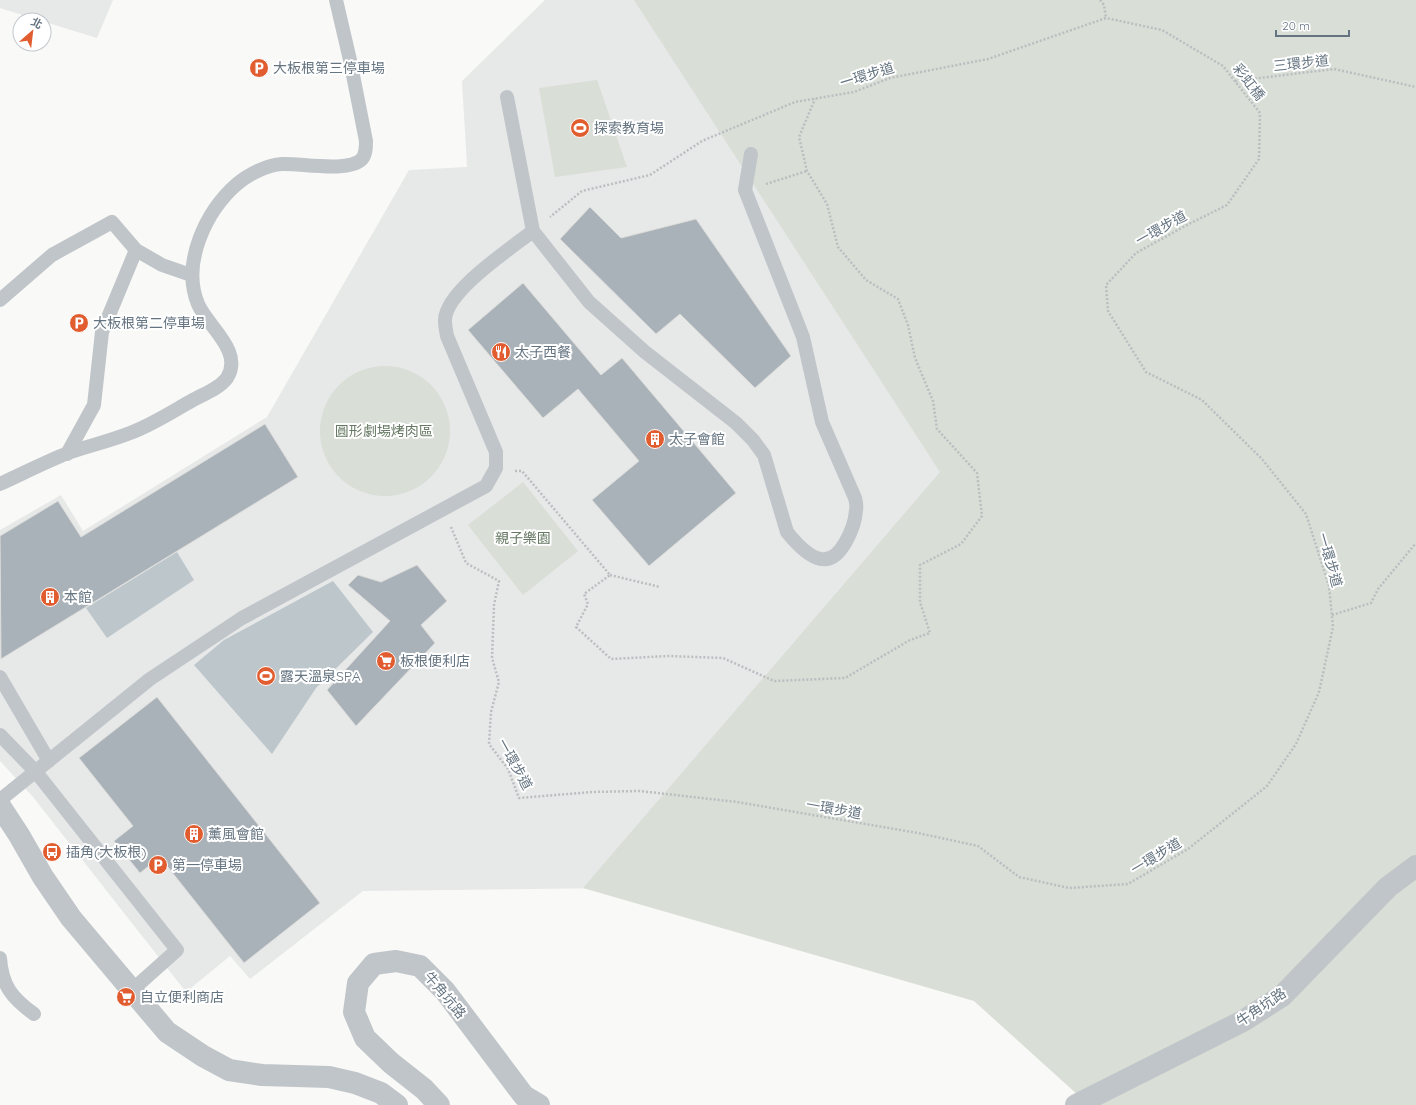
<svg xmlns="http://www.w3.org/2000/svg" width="1416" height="1105" font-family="Quicksand,'Noto Sans TC',sans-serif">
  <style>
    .built { fill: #e7e8e8 }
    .green { fill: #d9ded6 }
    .water { fill: #bcc6cb }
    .building { fill: #a9b2b8; stroke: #dbdbd9 }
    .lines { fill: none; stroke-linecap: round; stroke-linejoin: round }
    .path { stroke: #bbbec1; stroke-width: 2.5; stroke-dasharray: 2 2; stroke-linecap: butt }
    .service { stroke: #c0c5c9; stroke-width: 14 }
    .tertiary { stroke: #c0c5c9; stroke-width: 22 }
    .labels { text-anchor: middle; stroke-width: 4; stroke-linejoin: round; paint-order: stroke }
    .street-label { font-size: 14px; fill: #657481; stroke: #fff }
    .poi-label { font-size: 14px; fill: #657481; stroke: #fff; text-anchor: start }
    .park-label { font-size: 14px; fill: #677964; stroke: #fff }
  </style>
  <rect width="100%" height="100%" fill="#f9f9f7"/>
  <!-- built -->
  <path class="built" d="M0 0H113L97 38 0 8Z
    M545 0H1416L791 886 363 891 250 979 230 956 186 992 33 797 0 761V530L61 495 83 531 267 417 409 170 467 167 462 81Z"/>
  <!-- green -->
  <path class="green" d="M634 0H1416V1105H1089L974 1001 583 888 940 472Z
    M597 80 627 167 555 177 539 88Z
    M320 431a65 65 0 1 1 130 0a65 65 0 1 1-130 0Z
    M523 482 578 551 523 595 468 525Z"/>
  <!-- water -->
  <path class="water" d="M177 552 194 580 107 638 86 608Z
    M333 581 373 632 316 688 272 754 194 665 224 640Z"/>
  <!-- building -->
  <path class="building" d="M590 207 621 238 696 219 791 356 755 388 680 314 656 334 560 239Z
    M523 283 601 375 622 358 736 493 649 566 592 500 639 461 578 389 543 418 468 330Z
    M265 424 298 477 1 659 0 536 58 501 81 537Z
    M417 565 447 601 421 625 435 643 356 726 327 690 390 621 348 585 358 575 381 582Z
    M157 697 320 903 244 963 160 857 140 873 114 841 133 826 79 758Z"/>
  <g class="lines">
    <!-- path -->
    <path class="path" d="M1100 0 1104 5 1106 18
      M1235 81 1334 69 1416 87
      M766 184 807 171
      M515 471H522L610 575 584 594 588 604 576 627 611 659 668 656 723 658 774 681 845 678 910 640 930 633 920 602V565L961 544 982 516 977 473 937 429 933 401 915 358 908 325 898 299 866 280 838 247 827 204 807 171 799 137 815 99
      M451 527 466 563 499 581 494 605 492 658 499 682 491 712 489 744 508 769 519 798 592 792 640 791 737 802 918 833 978 846 1019 877 1069 888 1128 884 1188 849 1267 786 1296 744 1319 692 1333 627 1329 586 1306 514 1262 459 1202 400 1146 372 1108 311 1106 285 1136 253 1187 225 1227 205 1259 159 1260 113 1223 66 1162 30 1106 18 988 59 890 78 854 92 795 102 702 141 650 175 582 191 550 217
      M610 575 660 587
      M1332 615 1371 603 1378 589 1416 543"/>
    <!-- service -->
    <path class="service" d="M507 97 533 231 589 302 645 352 736 423 753 440 764 455 787 532C795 542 808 557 821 559 841 563 855 526 856 510 857 507 856 502 855 498L822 422 803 337 745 190 751 154
      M136 250 162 265 191 275
      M0 300 52 255 112 222 136 250 102 332 94 405 67 454
      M0 484C22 474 45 462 68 453 88 446 110 441 130 433 152 425 173 411 193 400 204 394 220 388 227 378 244 351 207 326 198 304 181 263 206 211 237 184 249 174 267 165 282 164 300 163 349 173 362 159 366 154 366 147 366 141L350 60 336 0
      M0 677 49 761
      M0 735 36 772 177 950 131 991
      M0 800 150 679 242 618 486 486 496 468V452L447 336C446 331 445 325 445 320 446 291 510 249 533 231
      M0 958C2 986 12 998 34 1014"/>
    <!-- tertiary -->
    <path class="tertiary" d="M0 806 19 835 43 877 71 918 167 1032 203 1056 229 1070 262 1075 329 1077 355 1083 381 1093 397 1105
      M439 1105 424 1089 391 1063 365 1038 354 1012 358 983 374 964 396 961 420 966 445 991 524 1096 539 1105
      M1076 1105 1243 1021 1282 996 1388 887 1416 866"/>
  </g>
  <!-- icons -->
  <defs>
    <g id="parking-disc" transform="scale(1)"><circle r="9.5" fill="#e15d30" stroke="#fff"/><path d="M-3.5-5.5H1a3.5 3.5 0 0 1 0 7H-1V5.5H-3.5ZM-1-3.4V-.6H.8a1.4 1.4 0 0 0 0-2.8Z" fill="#fff"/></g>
    <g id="stadium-disc" transform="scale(1)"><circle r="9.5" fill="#e15d30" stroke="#fff"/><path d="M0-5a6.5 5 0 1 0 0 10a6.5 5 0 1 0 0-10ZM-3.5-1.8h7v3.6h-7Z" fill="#fff"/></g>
    <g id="restaurant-disc" transform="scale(1)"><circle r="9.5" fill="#e15d30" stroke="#fff"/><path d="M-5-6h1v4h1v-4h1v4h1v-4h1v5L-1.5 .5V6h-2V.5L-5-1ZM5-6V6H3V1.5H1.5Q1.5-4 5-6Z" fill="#fff"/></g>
    <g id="building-disc" transform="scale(1)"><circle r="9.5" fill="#e15d30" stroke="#fff"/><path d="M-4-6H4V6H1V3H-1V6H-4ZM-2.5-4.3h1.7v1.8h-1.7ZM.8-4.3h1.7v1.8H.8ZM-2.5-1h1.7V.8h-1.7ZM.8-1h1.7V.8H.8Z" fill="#fff"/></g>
    <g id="supermarket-disc" transform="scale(1)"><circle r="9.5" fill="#e15d30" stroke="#fff"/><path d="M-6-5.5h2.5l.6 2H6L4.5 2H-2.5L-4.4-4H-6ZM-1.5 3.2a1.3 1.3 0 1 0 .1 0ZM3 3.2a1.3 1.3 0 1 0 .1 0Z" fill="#fff"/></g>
    <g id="bus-disc" transform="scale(1)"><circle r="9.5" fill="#e15d30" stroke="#fff"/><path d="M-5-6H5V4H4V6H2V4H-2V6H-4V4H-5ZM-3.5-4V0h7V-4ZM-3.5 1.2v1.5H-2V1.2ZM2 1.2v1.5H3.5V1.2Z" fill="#fff"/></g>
  </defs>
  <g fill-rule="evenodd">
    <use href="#parking-disc" x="259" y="68"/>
    <use href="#stadium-disc" x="580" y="128"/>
    <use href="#parking-disc" x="79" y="323"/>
    <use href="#restaurant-disc" x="501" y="352"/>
    <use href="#building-disc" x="655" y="439"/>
    <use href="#building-disc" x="50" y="597"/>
    <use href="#supermarket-disc" x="386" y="661"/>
    <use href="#stadium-disc" x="266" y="676"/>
    <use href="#building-disc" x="194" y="834"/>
    <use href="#bus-disc" x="52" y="852"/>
    <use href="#parking-disc" x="158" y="865"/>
    <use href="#supermarket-disc" x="126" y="997"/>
  </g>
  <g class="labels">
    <!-- street labels -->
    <g class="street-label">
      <text transform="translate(1301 63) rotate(-6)" y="5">三環步道</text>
      <text transform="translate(867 75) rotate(-17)" y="5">一環步道</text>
      <text transform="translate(1249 82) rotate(52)" y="5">彩虹橋</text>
      <text transform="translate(1161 228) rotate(-29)" y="5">一環步道</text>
      <text transform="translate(1330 560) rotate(74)" y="5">一環步道</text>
      <text transform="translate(515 764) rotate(61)" y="5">一環步道</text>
      <text transform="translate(834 809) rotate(10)" y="5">一環步道</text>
      <text transform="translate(1156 856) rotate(-31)" y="5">一環步道</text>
      <text transform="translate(445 995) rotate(50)" y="5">牛角坑路</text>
      <text transform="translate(1261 1007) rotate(-34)" y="5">牛角坑路</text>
    </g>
    <!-- poi labels -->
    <g class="poi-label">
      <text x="273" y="73">大板根第三停車場</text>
      <text x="594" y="133">探索教育場</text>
      <text x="93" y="328">大板根第二停車場</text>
      <text x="515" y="357">太子西餐</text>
      <text x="669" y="444">太子會館</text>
      <text x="64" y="602">本館</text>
      <text x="400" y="666">板根便利店</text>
      <text x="280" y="681">露天溫泉SPA</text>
      <text x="208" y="839">薰風會館</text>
      <text x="66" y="857">插角(大板根)</text>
      <text x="172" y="870">第一停車場</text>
      <text x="140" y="1002">自立便利商店</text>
    </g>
    <!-- park labels -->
    <g class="park-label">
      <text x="384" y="436">圓形劇場烤肉區</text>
      <text x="523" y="543">親子樂園</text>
    </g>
  </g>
  <!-- north arrow -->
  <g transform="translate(32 32) rotate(28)"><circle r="19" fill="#ffffff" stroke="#c1c7cd"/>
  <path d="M0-3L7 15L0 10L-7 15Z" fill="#e15d30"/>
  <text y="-6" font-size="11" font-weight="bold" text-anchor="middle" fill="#657481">北</text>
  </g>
  <!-- scale -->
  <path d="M1276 30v6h73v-6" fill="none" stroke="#657481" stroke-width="2"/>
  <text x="1282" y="30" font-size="12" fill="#657481" stroke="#ffffff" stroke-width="3" paint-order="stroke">20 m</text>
</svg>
